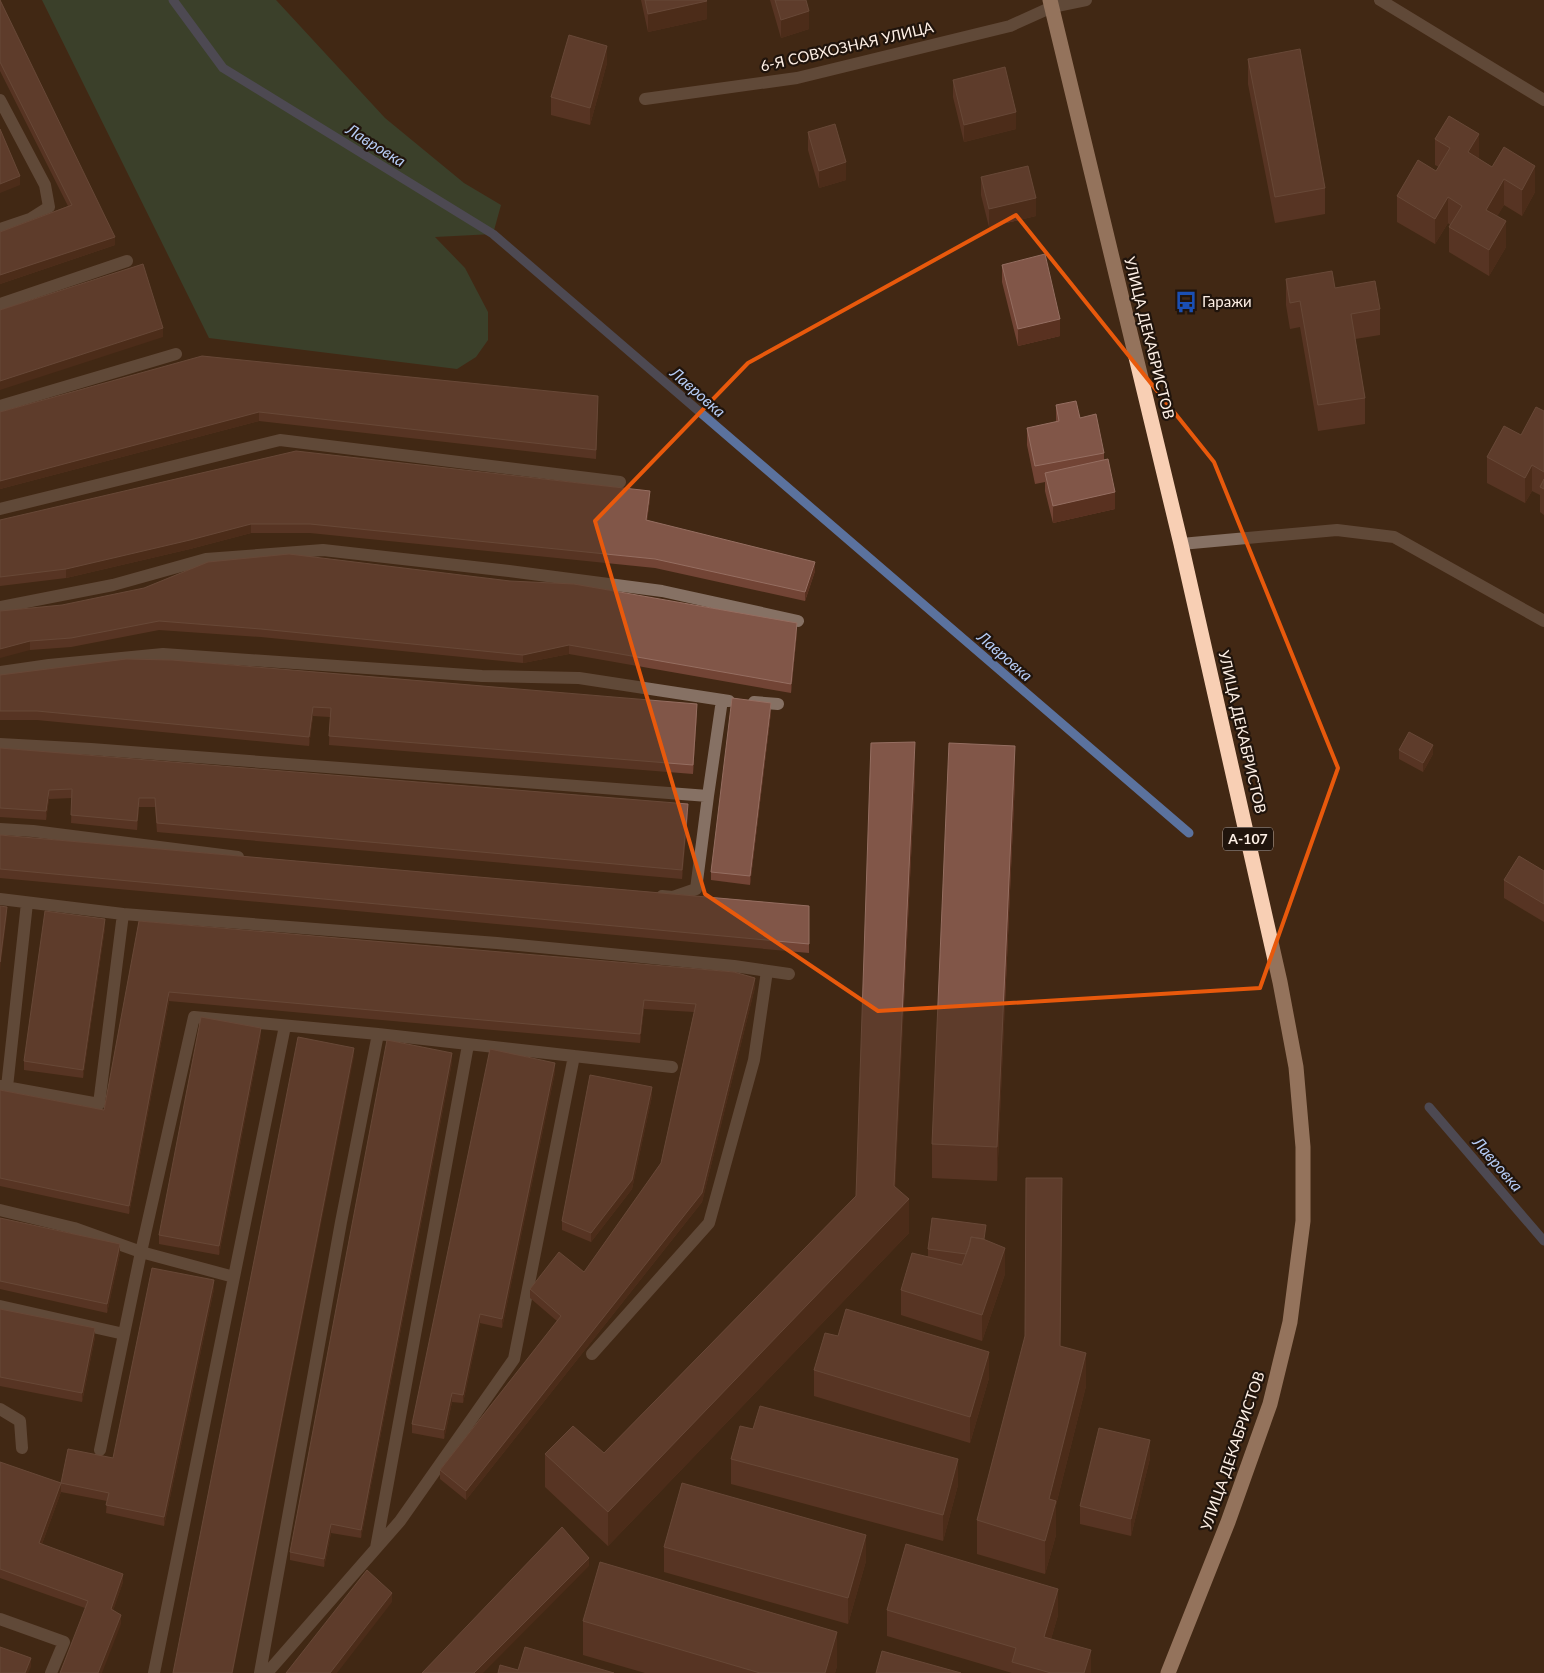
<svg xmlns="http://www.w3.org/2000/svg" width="1544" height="1673" font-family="Lato,sans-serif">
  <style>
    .green { fill: #345d46 }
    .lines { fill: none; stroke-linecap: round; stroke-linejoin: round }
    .stream { stroke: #5b729e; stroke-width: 9 }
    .minor { stroke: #867164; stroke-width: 12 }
    .highway { stroke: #f8cfb4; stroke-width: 15 }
    .wall { fill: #724435 }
    .shaded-wall { fill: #593120 }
    .building { fill: #815648; stroke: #956e61 }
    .marked { fill: none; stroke: #e8590c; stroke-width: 4; stroke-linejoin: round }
    .labels { text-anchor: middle; stroke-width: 4.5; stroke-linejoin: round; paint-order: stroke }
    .shield { fill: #20140c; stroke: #bbada4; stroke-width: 1 }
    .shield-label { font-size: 14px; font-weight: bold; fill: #fdefe5 }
    .street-label { font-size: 15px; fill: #fdefe5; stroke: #20140c }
    .poi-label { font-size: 15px; fill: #fdefe5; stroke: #20140c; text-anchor: start }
    .water-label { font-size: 16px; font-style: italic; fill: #b5cbf4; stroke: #20140c }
  </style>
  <rect width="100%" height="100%" fill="#422814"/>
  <!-- green -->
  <path class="green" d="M42 0H276L385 118 464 183 501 205 493 234 435 237 465 268 488 312V340L476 357 457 369 209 338Z"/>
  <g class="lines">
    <!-- stream -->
    <path class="stream" d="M173 0 223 68 493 234 1189 833
      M1429 1107 1544 1241"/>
    <!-- minor -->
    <path class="minor" d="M1380 0 1544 100
      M645 99 797 78 1010 26 1052 7 1086 0
      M0 100 45 185 49 207 30 219 0 229
      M0 304 127 261
      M0 406 176 354
      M0 509 280 440 620 482
      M1181 544 1337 530 1394 537 1544 621
      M0 607 113 585 206 559 323 550 509 571 662 591 798 621
      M0 672 49 665 163 654 482 676 579 678 729 701
      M754 702 778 704
      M0 744 91 749 708 796 722 700
      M0 829 33 831 238 857
      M662 896 673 897 696 889 708 796
      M0 899 123 914 497 943 734 966 789 974
      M0 1086 99 1104 123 914
      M7 1087 27 903
      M0 1210 74 1228 141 1252 234 1277 154 1673
      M234 1277 285 1026
      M0 1306 124 1334
      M592 1354 709 1223 754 1060 767 971
      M0 1409 20 1421 22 1448
      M100 1450 141 1252 194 1017 378 1034 672 1067
      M376 1548 468 1045
      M0 1619 64 1642 51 1673
      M260 1673 341 1222 378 1034
      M267 1673 400 1521 514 1359 574 1056"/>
    <!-- highway -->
    <path class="highway" d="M1050 0 1181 544 1280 982 1296 1067 1303 1147V1221L1290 1322 1270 1404 1228 1522 1168 1673"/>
  </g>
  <!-- wall -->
  <path class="wall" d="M0 0 115 245 0 284V232L68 206 0 71Z
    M641 0H706L707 19 648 32Z
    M770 0H806L809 29 781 38Z
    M1248 59 1325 188V214L1275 223 1248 84Z
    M607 63 590 125 551 115V97Z
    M953 80 1016 129 964 142 953 97Z
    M808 132 846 180 819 188 808 150Z
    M1435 139 1479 159 1535 192 1522 216 1504 205 1497 216 1506 247 1489 276 1449 252V227L1450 225 1448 223 1435 244 1397 222V196L1436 171 1439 167 1435 165Z
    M981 177 1036 216 989 227 981 195Z
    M1002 265 1060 336 1018 346 1002 282Z
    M1286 279 1335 288 1380 309V335L1355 339 1365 398V424L1318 431 1300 327 1290 329 1286 305Z
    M598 405 596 459 259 421 0 489V412Z
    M1056 405 1080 418 1104 453V460L1115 509 1053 523 1045 491V482L1035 484 1027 445V428L1056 422Z
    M1544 411V515L1540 512V495L1532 491 1525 503 1487 483V457L1521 435Z
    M650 499 647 520 815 571 805 601 655 568 310 533H251L190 549 66 578 0 586V520Z
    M0 611 797 632 791 693 569 654 523 663 261 637 159 630 71 647 30 650Z
    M0 675 697 713 693 774 329 745 330 717 313 716 309 746 37 720H0Z
    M771 712 750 885 711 880V872Z
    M0 748 688 813 682 879 157 832 155 807H139L137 830 71 823 72 798 49 799 46 820 0 817Z
    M1399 750 1433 754 1423 772 1399 759Z
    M915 775 895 1187 909 1233 608 1546 545 1487V1454L604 1453 856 1196Z
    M1015 780 997 1181 932 1178V1144Z
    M0 835 809 906V953L0 878Z
    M1544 871V922L1504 898V880Z
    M139 921 755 987 702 1202 466 1500 440 1479V1470L557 1321 530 1298V1289L584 1272 661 1163 694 1012 644 1009 640 1043 169 1001 129 1214 0 1186V1090L104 1110Z
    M105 928 83 1078 24 1070V1061Z
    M261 1036 219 1255 159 1244V1235Z
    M452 1062 361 1538 331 1533 324 1567 290 1560V1552Z
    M555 1072 502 1328 480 1323 463 1403 452 1402 444 1439 412 1433V1424Z
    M652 1096 632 1189 591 1242 562 1230V1221Z
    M1062 1212 1060 1346 1086 1386 1056 1505V1535L1045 1574 977 1554V1520Z
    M0 1218 120 1253 107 1313 0 1289Z
    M986 1240 1005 1274 982 1341 901 1315V1290L928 1256V1249Z
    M214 1289 164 1526 106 1513 107 1501 61 1492V1483L113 1458Z
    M0 1309 95 1337 82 1402 0 1386Z
    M838 1336 989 1378 970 1443 814 1396V1370Z
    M753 1429 958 1485 943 1541 731 1484V1459Z
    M1150 1458 1131 1536 1080 1524V1506Z
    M0 1462 61 1492 42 1544 123 1582 113 1610 121 1624 85 1608 0 1578Z
    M664 1547 866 1561 848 1624 664 1572Z
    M887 1610 1058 1615 1051 1639 1091 1673H1012L887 1636Z
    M583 1621 837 1666 835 1673H645L583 1655Z"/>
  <!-- shaded-wall -->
  <path class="shaded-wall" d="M707 1V19L648 32V14Z
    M809 11V29L781 38V20Z
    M607 46V63L590 125V108Z
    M1016 112V129L964 142V125Z
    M1479 134V160L1468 152Z
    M846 162V180L819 188V171Z
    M1535 166V192L1522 216V190Z
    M20 176V185L0 193V184Z
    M1504 179V205L1486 235V210Z
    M1448 197V223L1435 244V219Z
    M1036 198V216L989 227V209Z
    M1506 221V247L1489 276V250Z
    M115 237V245L0 284V275Z
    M1060 319V336L1018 346V329Z
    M163 328V337L0 390V381Z
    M259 412V421L0 489V481Z
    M1532 465V491L1525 503V478Z
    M650 491V499L646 529V520Z
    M1115 492V509L1053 523V506Z
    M251 524V533L190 549 66 578V569Z
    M815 562V571L805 601V592Z
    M797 623V632L791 693V684Z
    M30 641V650L0 658V649Z
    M569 645V654L523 663V655Z
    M771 703V712L750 885V876Z
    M697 704V713L693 774V765Z
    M313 707V716L309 746V737Z
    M915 742V775L894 1214 909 1199V1233L608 1546V1512L894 1186Z
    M1433 745V754L1423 772V763Z
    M1015 746V780L997 1181V1147Z
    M49 790V799L46 820V811Z
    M139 798V807L137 830V821Z
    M688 804V813L682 879V870Z
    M7 907V916L0 971V962Z
    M105 919V928L83 1078V1070Z
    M755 978V987L702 1202 466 1500V1491L702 1193Z
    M169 992V1001L129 1214V1206Z
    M644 1000V1009L640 1043V1034Z
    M261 1028V1036L219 1255V1246Z
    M354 1048V1057L233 1673H232Z
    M452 1053V1062L361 1538V1530Z
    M555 1063V1072L502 1328V1319Z
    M652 1087V1096L632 1189 591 1242V1233Z
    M120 1244V1253L107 1313V1304Z
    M1005 1248V1274L982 1341V1315Z
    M214 1280V1289L164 1526V1517Z
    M480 1314V1323L463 1403V1395Z
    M95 1328V1337L82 1402V1393Z
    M989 1352V1378L970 1443V1417Z
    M1086 1353V1386L1056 1505V1535L1045 1574V1541L1049 1499Z
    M452 1393V1402L444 1439V1430Z
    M1150 1440V1458L1131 1536V1519Z
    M958 1459V1485L943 1541V1515Z
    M61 1483V1492L39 1552V1543Z
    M331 1524V1533L324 1567V1559Z
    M866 1535V1561L848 1624V1598Z
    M589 1558V1566L483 1673H474Z
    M123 1574V1582L111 1617V1609Z
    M1058 1589V1615L1044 1663V1637Z
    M392 1593V1602L337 1673H330Z
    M121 1615V1624L102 1673H98Z
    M837 1632V1666L835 1673H825Z
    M1091 1650V1673H1084Z
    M31 1658V1667L28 1673H25Z"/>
  <!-- building -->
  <path class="building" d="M0 0 115 237 0 275V232L72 205 0 62Z
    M645 0H706L707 1 648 14Z
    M775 0H806L809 11 781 20Z
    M569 35 607 46 590 108 551 97Z
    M1300 49 1325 188 1275 197 1248 59Z
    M1005 67 1016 112 964 125 953 80Z
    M1449 116 1479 134 1468 152 1492 167 1504 147 1535 166 1522 190 1504 179 1486 210 1506 221 1489 250 1449 227 1462 206 1448 197 1435 219 1397 196 1418 160 1436 171 1450 148 1435 139Z
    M835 124 846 162 819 171 808 132Z
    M0 129 20 176 0 184Z
    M1028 166 1036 198 989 209 981 177Z
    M1045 254 1060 319 1018 329 1002 265Z
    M143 264 163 328 0 381V310Z
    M1332 271 1335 288 1375 281 1380 309 1351 314 1365 398 1318 405 1300 301 1290 303 1286 279Z
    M202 356 598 396 596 450 259 412 0 481V412Z
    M1076 401 1080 418 1096 414 1104 453 1035 466 1027 428 1059 421 1056 405Z
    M1536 407 1544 411V472L1532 465 1525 478 1487 457 1504 426 1521 435Z
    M296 451 650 491 646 520 815 562 805 592 655 559 310 524H251L190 540 66 569 0 577V520Z
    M1108 459 1115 492 1053 506 1045 473Z
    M1544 479V489L1540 487Z
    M289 554 510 581 574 584 797 623 791 684 569 645 523 655 261 629 159 621 71 638 30 641 0 649V611L62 605 144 588 208 562Z
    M126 659 172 660 697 704 693 765 329 736 331 708 313 707 309 737 37 711H0V675Z
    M732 698 771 703 750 876 711 872Z
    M1409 732 1433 745 1423 763 1399 750Z
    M915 742 894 1186 909 1199 608 1512 545 1454 573 1426 604 1453 856 1196 871 743Z
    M949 743 1015 746 997 1147 932 1144Z
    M0 748 688 804 682 870 157 823 155 798H139L137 821 71 815 72 789 49 790 46 811 0 808Z
    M0 835 809 906V944L0 869Z
    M1519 856 1544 871V904L1504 880Z
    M0 906 7 907 0 962Z
    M45 911 105 919 83 1070 24 1061Z
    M139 921 734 972 755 978 702 1193 466 1491 440 1470 561 1316 530 1289 559 1252 584 1272 661 1163 696 1004 644 1000 640 1034 169 992 129 1206 0 1178V1090L104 1110Z
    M201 1017 261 1028 219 1246 159 1235Z
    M298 1037 354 1048 232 1673H173Z
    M387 1040 452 1053 361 1530 331 1524 324 1559 290 1552Z
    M490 1049 555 1063 502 1319 480 1314 463 1395 452 1393 444 1430 412 1424Z
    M590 1075 652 1087 632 1180 591 1233 562 1221Z
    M1026 1178H1062L1060 1346 1086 1353 1049 1499 1056 1501 1045 1541 977 1520 1025 1336Z
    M0 1218 120 1244 107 1304 0 1281Z
    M932 1218 986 1225 984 1239 971 1237 969 1246 966 1254 928 1249Z
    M971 1237 983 1239 1005 1248 982 1315 901 1290 912 1253 962 1265 969 1246Z
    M152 1268 214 1280 164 1517 106 1505 109 1493 61 1483 68 1449 113 1458Z
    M0 1309 95 1328 82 1393 0 1377Z
    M846 1309 989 1352 970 1417 814 1370 825 1333 838 1336Z
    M760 1406 958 1459 943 1515 731 1459 740 1426 753 1429Z
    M1099 1428 1150 1440 1131 1519 1080 1506Z
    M0 1462 61 1483 39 1543 123 1574 111 1609 121 1615 98 1673H60L88 1601 0 1569Z
    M682 1483 866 1535 848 1598 664 1547Z
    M562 1527 589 1558 474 1673H422Z
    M906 1544 1058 1589 1044 1637 1091 1650 1084 1673H1051L1012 1662 1016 1648 887 1610Z
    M600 1562 837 1632 825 1673H760L583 1621Z
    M367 1570 392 1593 330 1673H286Z
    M0 1647 31 1658 25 1673H0Z
    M525 1647 614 1673H498L500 1665 518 1670Z
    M882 1651 961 1673H876Z"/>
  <!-- marked area -->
  <path d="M0 0H1544V1673H0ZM1016 215 1214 462 1338 768 1260 988 878 1011 705 894 595 521 748 363Z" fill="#422814" fill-opacity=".55" fill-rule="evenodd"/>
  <path class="marked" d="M1016 215 1214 462 1338 768 1260 988 878 1011 705 894 595 521 748 363Z"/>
  <!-- icons -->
  <defs>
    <g id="bus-bare" transform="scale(1.725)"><path d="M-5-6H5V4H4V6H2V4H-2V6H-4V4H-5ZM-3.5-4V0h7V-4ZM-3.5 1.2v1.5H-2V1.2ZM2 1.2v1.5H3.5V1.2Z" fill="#1a4fb4" stroke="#20140c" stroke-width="2.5" paint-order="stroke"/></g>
  </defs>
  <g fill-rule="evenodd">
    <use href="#bus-bare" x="1186" y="302"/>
  </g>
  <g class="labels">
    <!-- shield labels -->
    <rect class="shield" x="1223" y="827.5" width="50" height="23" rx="4"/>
    <g class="shield-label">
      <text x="1248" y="844">А-107</text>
    </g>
    <!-- street labels -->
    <g class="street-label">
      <text transform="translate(847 47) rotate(-13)" y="5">6-Я СОВХОЗНАЯ УЛИЦА</text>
      <text transform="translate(1149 338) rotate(76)" y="5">УЛИЦА ДЕКАБРИСТОВ</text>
      <text transform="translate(1242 732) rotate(77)" y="5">УЛИЦА ДЕКАБРИСТОВ</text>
      <text transform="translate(1233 1451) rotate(-71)" y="5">УЛИЦА ДЕКАБРИСТОВ</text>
    </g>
    <!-- poi labels -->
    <g class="poi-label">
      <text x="1202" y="307">Гаражи</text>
    </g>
    <!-- water labels -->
    <g class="water-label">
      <text transform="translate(376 145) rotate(32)" y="6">Лавровка</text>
      <text transform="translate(698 392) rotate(41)" y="6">Лавровка</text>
      <text transform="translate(1005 656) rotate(41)" y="6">Лавровка</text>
      <text transform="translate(1498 1164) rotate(49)" y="6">Лавровка</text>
    </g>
  </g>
</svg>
